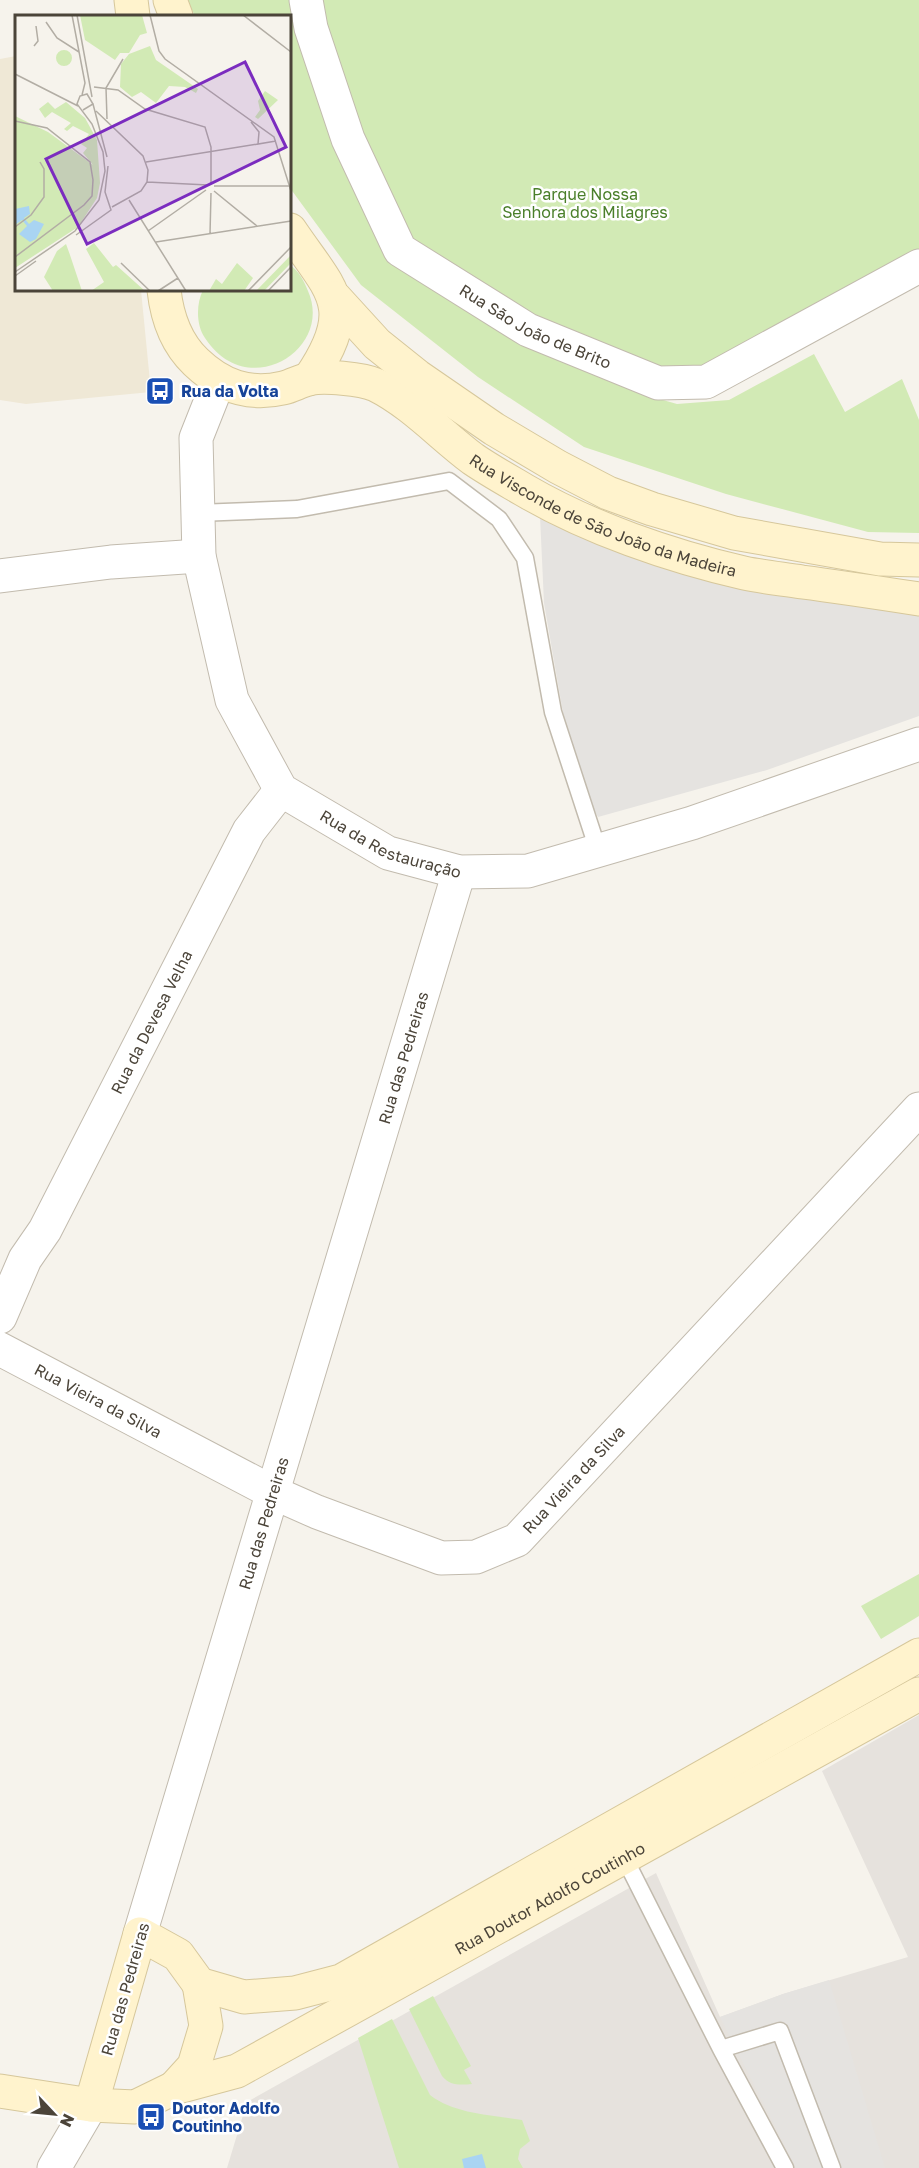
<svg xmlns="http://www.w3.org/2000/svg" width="919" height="2168" font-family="'Golos Text',sans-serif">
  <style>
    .industrial { fill: #e6e2dd }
    .education { fill: #efe8d6 }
    .green { fill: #d2eab5 }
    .parking { fill: #e5e3e0 }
    .water { fill: #a9d4f2 }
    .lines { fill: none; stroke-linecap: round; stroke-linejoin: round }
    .service-casing { stroke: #c2bbae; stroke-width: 19 }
    .minor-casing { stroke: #c2bbae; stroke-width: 35 }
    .secondary-casing { stroke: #d6c79b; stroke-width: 35 }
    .service { stroke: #fff; stroke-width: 16 }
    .minor { stroke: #fff; stroke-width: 33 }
    .secondary { stroke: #fff3cd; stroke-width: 33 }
    .labels { text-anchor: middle; stroke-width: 5; stroke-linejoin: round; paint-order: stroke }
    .park-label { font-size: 16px; fill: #4a7f2a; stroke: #fff }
    .street-label { font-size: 16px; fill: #4b4439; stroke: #fff }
    .transit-label { font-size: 16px; font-weight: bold; fill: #164399; stroke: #fff; text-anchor: start }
    .inset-road { fill: none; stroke: #b2ada4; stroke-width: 1.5 }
    .view { fill: #7b2cbf; fill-opacity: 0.15; stroke: #7b2cbf; stroke-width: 3 }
    .inset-edge { fill: none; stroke: #4b4439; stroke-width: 3 }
  </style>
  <rect width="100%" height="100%" fill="#f6f3ec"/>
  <!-- industrial -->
  <path class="industrial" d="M919 1715V2168H227L247 2102 656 1873 720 2017 783 1994 908 1957 822 1771Z"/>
  <!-- education -->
  <path class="education" d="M16 56V290H141L151 392 26 404 0 400V59Z"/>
  <!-- green -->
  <path class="green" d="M187 0H919V250L656 398 677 404 729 400 814 354 845 412 902 379 919 420V533L868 532 726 494 584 447 478 377 361 285 290 188V16H195Z
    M290 265C299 271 304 281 308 291 334 350 247 403 205 338 196 325 196 304 203 290H290Z
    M919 1574V1616L881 1639 861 1606Z
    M433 1996 471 2066 464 2070 472 2084C460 2085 450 2086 442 2076L409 2009Z
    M392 2019 430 2095C454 2114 492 2115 522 2120L530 2141 520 2149 518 2159 523 2168H399L358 2038Z"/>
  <!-- parking -->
  <path class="parking" d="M540 516 815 597 919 616V716L767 770 598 817 573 771 544 603Z
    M829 1980 885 2168H796L720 2017 783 1994Z"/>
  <!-- water -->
  <path class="water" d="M482 2154 486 2168H464L462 2159Z"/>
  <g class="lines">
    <!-- service casing -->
    <g class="service-casing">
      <path id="service" d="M198 513 297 509 449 481 499 519 525 558 553 712 598 850
        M624 1857 721 2049 785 2168
        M721 2049 780 2031 832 2168"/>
    </g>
    <!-- minor casing -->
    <g class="minor-casing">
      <g id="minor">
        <path id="s1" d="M306 0 311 28 348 139 400 250 528 330 658 383 706 382 919 266"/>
        <path id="s2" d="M219 380 196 438 199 556 232 700 281 790 388 853 459 872 528 871 692 823 919 744"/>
        <path d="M0 576 111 562 199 556"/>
        <path id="s3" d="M0 1317 25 1259 45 1230 249 831 281 790"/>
        <path id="s4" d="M0 1349 274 1493 317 1512 441 1558 476 1557 517 1540 919 1109"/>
        <path id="s5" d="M140 1934 459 872"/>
        <path d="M54 2168 91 2105"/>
      </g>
    </g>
    <!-- secondary casing -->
    <g class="secondary-casing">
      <g id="secondary">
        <path d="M131 0 133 16"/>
        <path d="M170 0 176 16"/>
        <path d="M290 230C331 291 359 306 310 378"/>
        <path id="s6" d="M164 290C167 317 176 343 196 362 221 386 249 396 283 388 292 386 300 381 309 379 322 375 363 379 376 385 412 403 441 435 473 459 489 470 507 480 524 490 589 528 670 556 744 573 763 577 783 579 802 582 841 587 880 593 919 599"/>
        <path d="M335 298 377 344 417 376 494 429 558 467 608 493 652 509 734 533 880 559 919 560"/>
        <path d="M174 2088 194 2066 206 2026 199 1984"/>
        <path id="s7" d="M0 2091 91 2105 135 2107 174 2088 237 2071 919 1694"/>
        <path d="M91 2105 140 1934 178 1955 199 1984 244 1997 295 1993 341 1981 919 1655"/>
      </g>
    </g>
    <!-- service -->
    <use href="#service" class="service"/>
    <!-- minor -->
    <use href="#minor" class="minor"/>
    <!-- secondary -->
    <use href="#secondary" class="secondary"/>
  </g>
  <!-- icons -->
  <defs>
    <g id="bus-square" transform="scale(1.5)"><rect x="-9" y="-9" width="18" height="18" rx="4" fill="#1a4fb4" stroke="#fff"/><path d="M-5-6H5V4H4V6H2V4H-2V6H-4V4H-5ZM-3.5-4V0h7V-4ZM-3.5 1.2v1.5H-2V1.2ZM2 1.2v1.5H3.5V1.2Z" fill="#fff"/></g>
  </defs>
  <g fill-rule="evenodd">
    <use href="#bus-square" x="160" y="391"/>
    <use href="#bus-square" x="151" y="2117"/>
  </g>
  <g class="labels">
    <!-- park labels -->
    <g class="park-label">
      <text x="585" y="200">Parque Nossa<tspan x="585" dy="18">Senhora dos Milagres</tspan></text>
    </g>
    <!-- street labels -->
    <g class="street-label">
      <text dy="6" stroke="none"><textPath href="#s1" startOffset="424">Rua São João de Brito</textPath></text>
      <text dy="6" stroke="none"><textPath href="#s6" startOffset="536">Rua Visconde de São João da Madeira</textPath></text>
      <text dy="6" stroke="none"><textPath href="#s2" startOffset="554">Rua da Restauração</textPath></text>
      <text dy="6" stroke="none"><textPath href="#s3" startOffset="332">Rua da Devesa Velha</textPath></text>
      <text dy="6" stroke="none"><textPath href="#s5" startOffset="915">Rua das Pedreiras</textPath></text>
      <text dy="6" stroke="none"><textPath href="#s4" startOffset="111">Rua Vieira da Silva</textPath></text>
      <text dy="6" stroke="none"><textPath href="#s4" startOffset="651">Rua Vieira da Silva</textPath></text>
      <text dy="6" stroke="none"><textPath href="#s5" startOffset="429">Rua das Pedreiras</textPath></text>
      <text dy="6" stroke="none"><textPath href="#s7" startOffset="602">Rua Doutor Adolfo Coutinho</textPath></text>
      <text transform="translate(125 1989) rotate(-74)" y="6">Rua das Pedreiras</text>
    </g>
    <!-- transit labels -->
    <g class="transit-label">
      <text x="181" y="397">Rua da Volta</text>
      <text x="172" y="2114">Doutor Adolfo<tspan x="172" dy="18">Coutinho</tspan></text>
    </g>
  </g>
  <!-- overview -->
  <g transform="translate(15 15)">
    <rect width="276" height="276" fill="#f6f3ec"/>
    <path d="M65 0H127L132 18 125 20 114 38H105L100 45 70 25ZM135 31 141 45 183 74 181 78 170 72 154 71 141 88 126 77 117 82 105 72 106 49 114 39ZM41 43a8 8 0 1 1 16 0a8 8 0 1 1-16 0ZM250 76 263 85 243 104 240 102 245 95 243 86ZM33 87 40 94 51 87 70 103 82 125 85 168 82 183 63 212 0 253V101L33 117 78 150 68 138 72 133 66 129 74 119 58 111 52 116 49 114 56 108 37 97 30 103 24 94ZM79 228 98 252 101 250 130 276H76L89 267 71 234ZM51 229 55 240 67 276H38L29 262 42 236ZM276 240V248L249 276H241ZM222 248 238 263 229 276H194L201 264 207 269Z" fill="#d2eab5"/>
    <path d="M14 191 15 199 9 203 14 209 19 205 29 209 21 224 15 227 4 219 12 211 7 205 0 210V194Z" fill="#a9d4f2"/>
    <path class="inset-road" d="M57 0 70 68 67 80M62 0 77 82M135 0 144 36 150 44 259 122 276 176M228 0 276 37M31 7 42 23 64 37M19 31 23 26 21 11M0 59 63 91M79 72 103 75 130 94 190 112 196 132V169M78 89 92 142M81 96 128 141 133 155 132 167 126 176 97 192M92 104 91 73 108 44M0 106 32 113 75 147 78 165 77 181 69 190 0 242M236 107 244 117 243 129 261 126M131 147 243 129M132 167 193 170M199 171H274M199 176 242 211M114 185 171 276M0 212 16 200 29 182V154L25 147M133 216 191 175M195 219 196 178M61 220 96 195 90 177 93 151M141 227 276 206M106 248 135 276M0 257 60 216 84 185 90 156 88 137 77 109 62 89 65 81 72 79 78 89 68 95M0 261 21 246M143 276 163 263M233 276 276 232M253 276 276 252"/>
    <path class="view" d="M230 47 271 132 72 229 31 144Z"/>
    <rect width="276" height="276" class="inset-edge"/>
  </g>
  <!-- north arrow -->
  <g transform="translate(54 2114) rotate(116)" stroke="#ffffff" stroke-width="4.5" paint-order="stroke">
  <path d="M0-4.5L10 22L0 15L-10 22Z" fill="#4b4439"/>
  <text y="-9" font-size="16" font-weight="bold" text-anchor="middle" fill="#4b4439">N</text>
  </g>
</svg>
